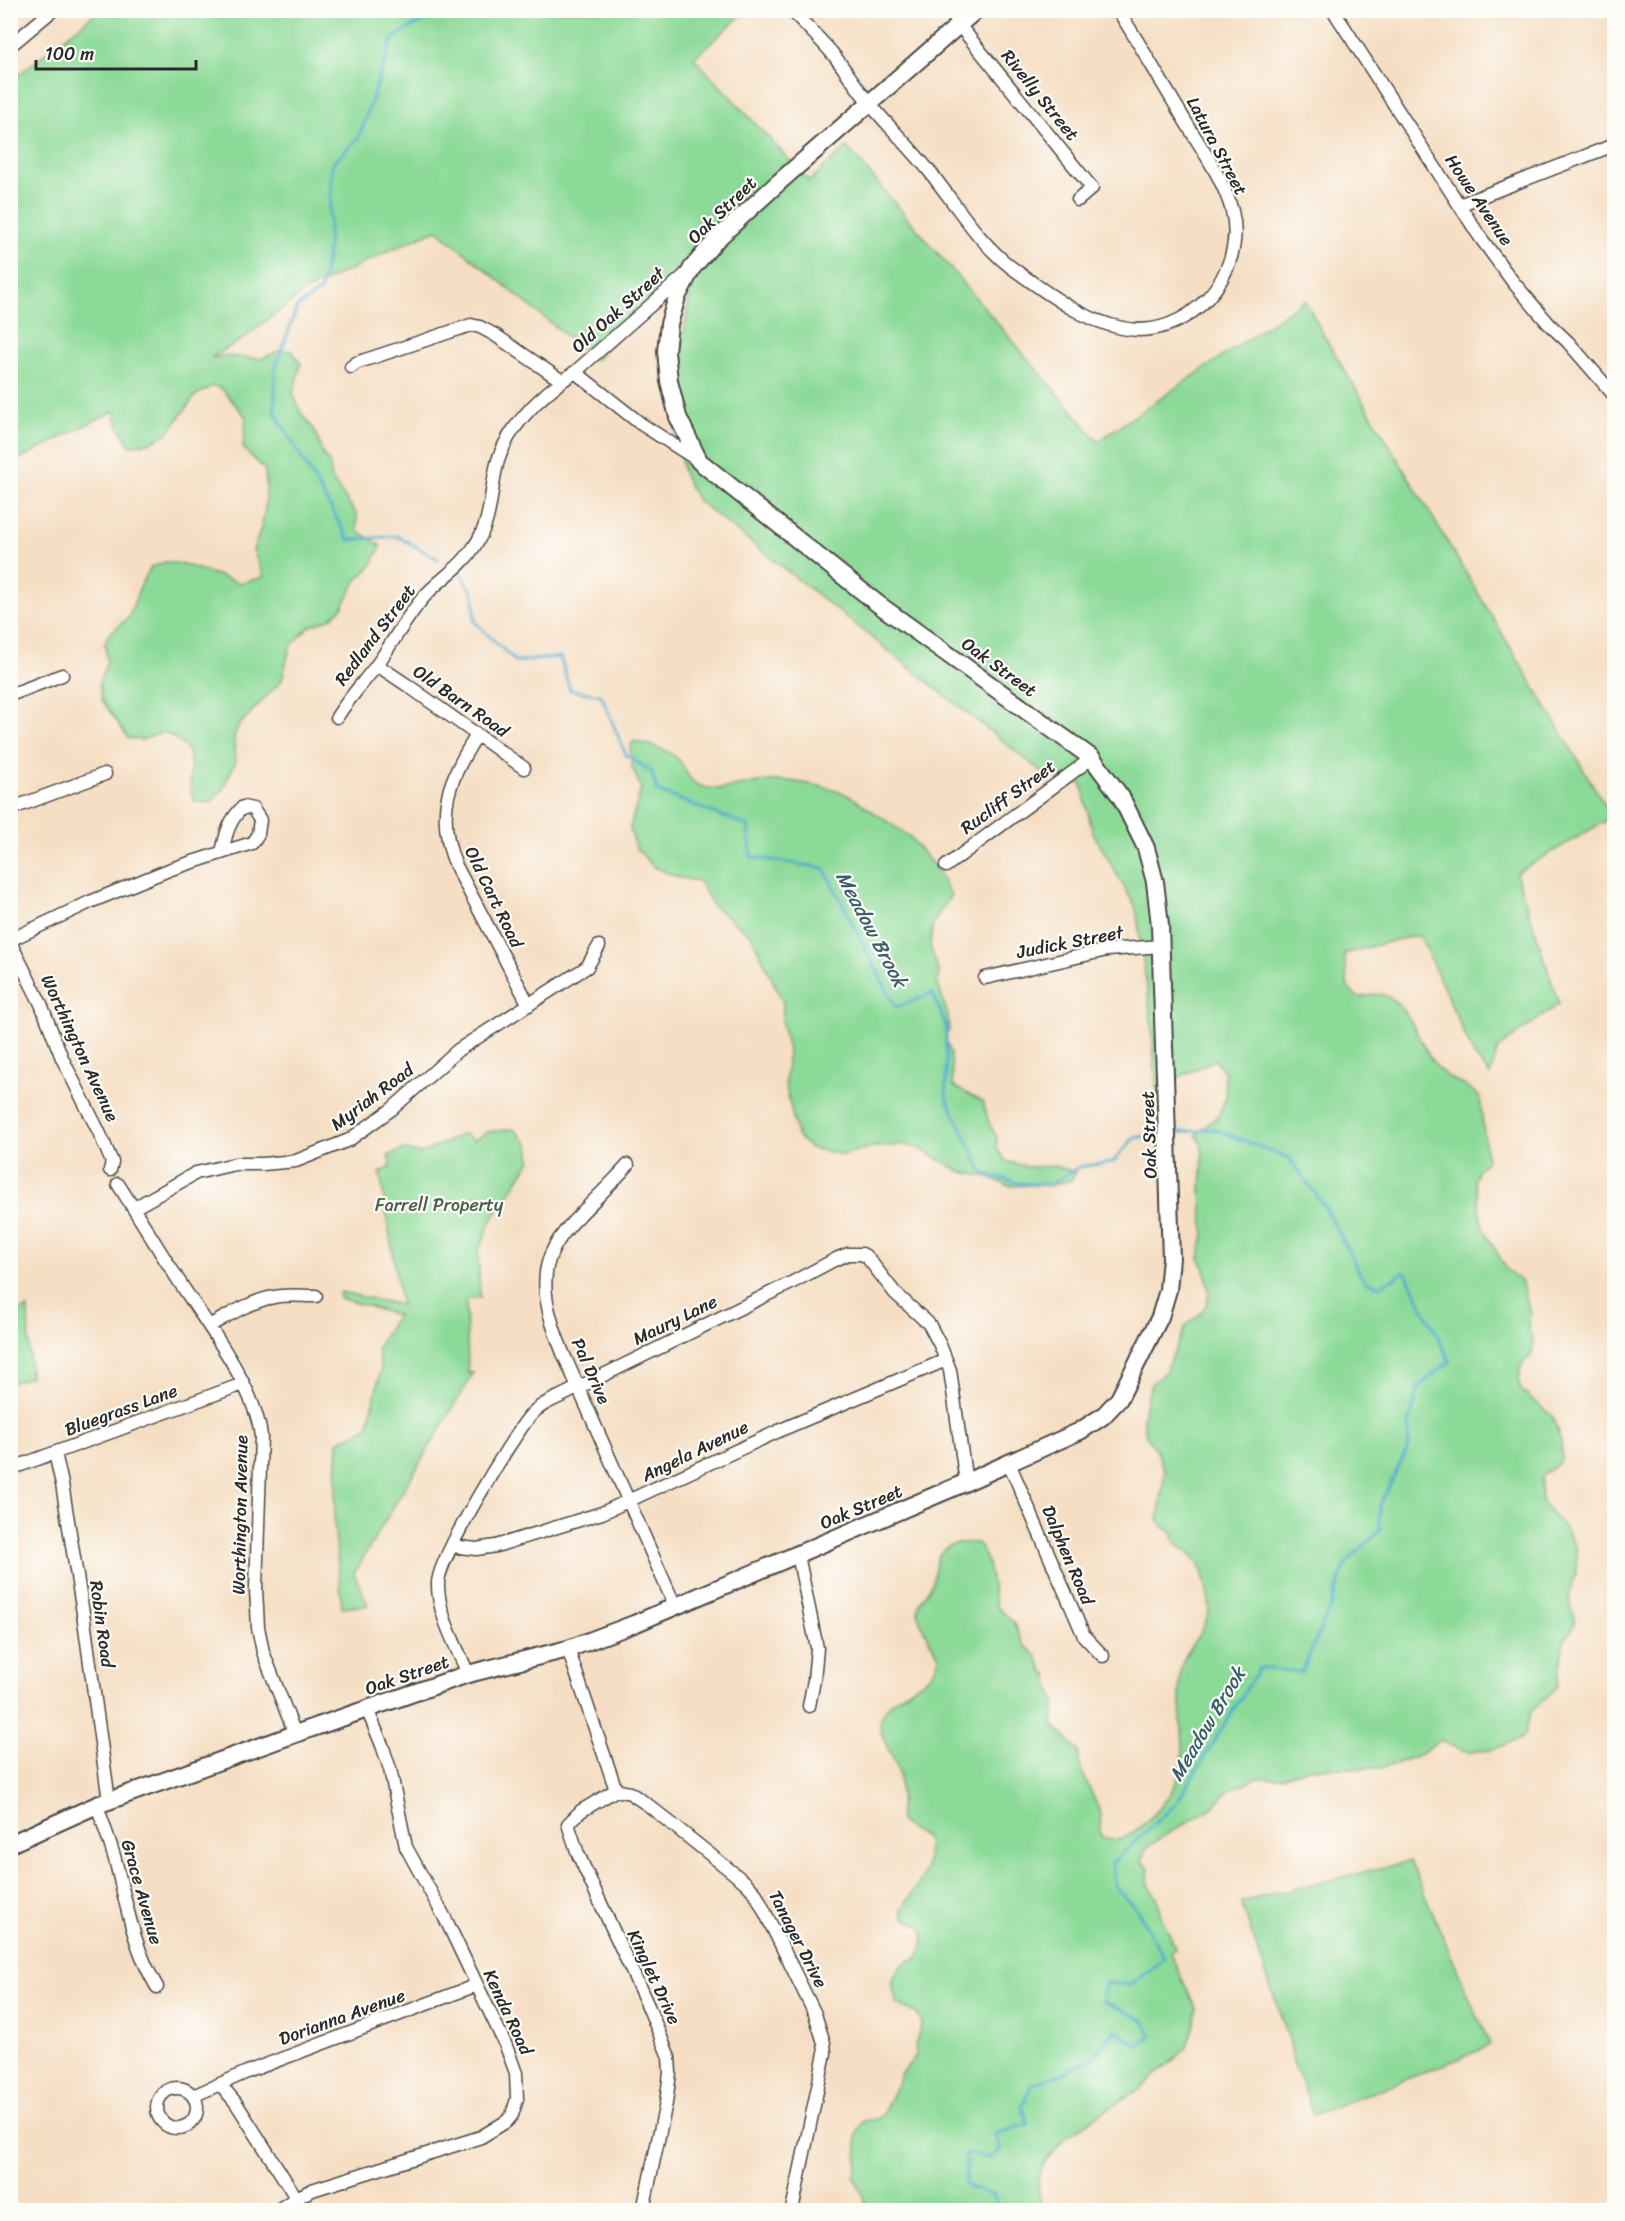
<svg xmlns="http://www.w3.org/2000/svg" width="1625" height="2221" font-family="Sriracha,sans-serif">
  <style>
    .green { fill: #8cda98; stroke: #5c8262; stroke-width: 1.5 }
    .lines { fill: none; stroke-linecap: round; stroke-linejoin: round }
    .stream { stroke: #50acce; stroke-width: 3 }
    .street-casing { stroke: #494642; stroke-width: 15 }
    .secondary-casing { stroke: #494642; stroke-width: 20 }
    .street { stroke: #fff; stroke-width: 12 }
    .secondary { stroke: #fff; stroke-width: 16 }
    .labels { text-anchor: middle; stroke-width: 4.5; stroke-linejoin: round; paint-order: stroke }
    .street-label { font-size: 18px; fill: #2b2b2b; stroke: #fdfcf7 }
    .park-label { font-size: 18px; fill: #48604c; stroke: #fdfcf7 }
    .water-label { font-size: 20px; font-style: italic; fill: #3a5f6c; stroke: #fdfcf7 }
  </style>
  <rect width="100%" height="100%" fill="#fdfcf7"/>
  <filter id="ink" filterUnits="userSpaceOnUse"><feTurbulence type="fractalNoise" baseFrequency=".0167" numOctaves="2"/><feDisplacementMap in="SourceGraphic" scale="12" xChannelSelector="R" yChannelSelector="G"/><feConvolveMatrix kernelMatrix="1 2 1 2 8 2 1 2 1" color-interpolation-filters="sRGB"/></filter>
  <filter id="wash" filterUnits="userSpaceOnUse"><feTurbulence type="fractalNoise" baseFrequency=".008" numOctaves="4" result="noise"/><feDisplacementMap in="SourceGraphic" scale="24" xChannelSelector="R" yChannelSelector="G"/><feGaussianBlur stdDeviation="1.35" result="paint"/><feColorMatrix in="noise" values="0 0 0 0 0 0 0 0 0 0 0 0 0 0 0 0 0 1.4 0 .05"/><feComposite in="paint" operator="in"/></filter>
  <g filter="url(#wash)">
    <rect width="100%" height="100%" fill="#f5dec3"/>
    <!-- green -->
    <path class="green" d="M98 11H746L694 58 809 181 847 147 1098 441 1305 300 1324 336 1612 817 1516 873 1559 1004 1498 1048 1490 1075 1474 1055 1420 936 1399 939 1344 954 1348 988 1357 997C1366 998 1376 992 1384 995 1413 1005 1420 1053 1442 1072 1454 1082 1470 1085 1480 1098L1487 1161 1478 1170 1474 1180 1483 1228 1507 1270 1521 1281 1530 1313 1528 1327 1533 1341 1532 1354 1521 1366 1518 1381 1521 1390 1552 1416 1561 1441 1562 1460 1541 1477V1501L1565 1528 1577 1550 1576 1574 1569 1595 1575 1624 1564 1641 1557 1687 1531 1712 1524 1735 1518 1740 1491 1750 1470 1752 1461 1751 1441 1740 1421 1754 1384 1768H1308L1283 1777 1257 1778 1229 1790 1212 1808 1162 1837 1145 1849 1142 1860 1149 1869C1147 1882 1148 1885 1155 1895 1159 1899 1159 1908 1160 1913 1163 1925 1172 1935 1175 1949L1170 1953 1196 2009 1195 2022 1186 2049 1139 2090 1117 2103 1066 2137 1044 2164 1038 2179 1040 2204 1045 2210H864L865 2201 854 2176C864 2158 849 2140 863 2121L877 2119 882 2115 903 2072 916 2056 915 2046 922 2022 917 2014 898 2004C887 1981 894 1965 918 1957L923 1944 924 1929 905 1918 901 1910 924 1876 927 1862 928 1843 925 1837 907 1828 900 1821C899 1805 903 1786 898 1770 894 1755 876 1735 881 1719 889 1690 936 1688 939 1656 931 1644 920 1627 918 1613 917 1601 928 1593 932 1583 935 1576 934 1567 937 1560 941 1544 962 1541 977 1543L982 1549 988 1564 996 1606 1013 1622 1024 1645 1037 1656 1043 1671 1048 1674 1049 1686 1056 1702 1053 1724 1078 1751 1080 1767 1101 1814 1100 1832 1102 1837C1117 1844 1126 1838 1139 1828 1163 1809 1185 1780 1183 1747 1182 1723 1178 1700 1180 1675 1181 1650 1207 1633 1209 1609 1210 1600 1207 1591 1205 1582 1201 1562 1192 1554 1176 1544L1172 1533 1161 1525 1158 1521 1165 1472 1156 1449 1147 1438 1144 1427 1143 1417 1146 1400 1152 1383 1165 1372 1186 1326 1202 1312 1207 1303 1209 1292 1205 1269 1199 1258 1204 1234 1201 1192 1203 1154 1201 1143 1196 1135 1218 1116 1226 1097 1224 1071 1215 1060 1156 1088 1152 1026 1136 908 1092 831 1082 785 1068 778 1047 776 696 499 683 473 676 426 675 387 691 288 675 270 596 360 437 230 401 245 305 291 240 341 211 358 226 356 260 359 281 350 292 351 301 364 293 393 301 413 314 429 324 457 329 461 332 480 357 515V530L381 546 371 566 356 581 342 608 331 618 309 627 290 647 282 680 239 725 234 736 235 763 223 789 210 803 194 801C185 783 197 759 184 746 179 740 170 736 164 732L142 740 128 738 102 700 99 683 107 662 105 643 109 634 129 617 139 589 151 567 165 562 183 564 241 583 264 577 253 550C265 521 268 502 265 470L243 448 246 417 222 389 213 386 196 395 167 434 148 443 130 446 119 427 114 411 11 463V81Z
      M634 741C648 745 665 748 677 758 688 769 685 782 704 787 724 793 748 782 768 781 793 779 826 786 850 796L910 837 938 871 951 895 933 923 930 946 939 973 937 982 948 1016 949 1030 945 1036 951 1055 953 1086 983 1102 989 1123 997 1138V1149L1006 1161 1028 1167 1054 1166 1076 1172 1071 1180 1057 1184 1009 1186 989 1177 961 1172 921 1149 905 1145 872 1147 843 1155 810 1148 797 1136 785 1083 788 1050 782 1026 783 1002 751 935 713 906 699 881 680 878 654 867 636 848 630 829 641 788 632 767 630 746Z
      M514 1129 529 1145 531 1160 490 1223 478 1252 480 1297 467 1299 466 1304 468 1373 474 1372 354 1573 368 1605 342 1608 334 1522 338 1442 368 1427 381 1369 377 1348 397 1315 339 1298 340 1292 401 1305 380 1173 391 1167 388 1156 404 1149 420 1154 464 1134 474 1140 487 1132Z
      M28 1308 30 1377 11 1383V1314Z
      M1410 1861 1490 2045 1461 2058 1313 2115 1303 2084 1294 2066 1289 2039 1241 1902Z"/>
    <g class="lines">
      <!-- stream -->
      <path class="stream" d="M438 559 397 536 349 540 275 412V369L297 307 321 290 328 250 332 164 359 137 393 38 413 26 454 10
        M462 575 474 595 475 622 516 662 560 657 570 690 601 695 626 755 652 772 657 791 748 826 751 857 824 868 896 1007 933 993 946 1026V1097L983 1173 1018 1183 1050 1185 1079 1167 1113 1162 1134 1138 1161 1134
        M999 2210 994 2196 966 2186V2153L991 2158 1001 2150 995 2134 1028 2124 1022 2106 1032 2084 1062 2074 1093 2058 1115 2030 1138 2046 1151 2035 1143 2019 1102 2001 1106 1983 1132 1985 1164 1958 1136 1908 1115 1887 1112 1863 1175 1805 1259 1668 1302 1672 1331 1605 1346 1563 1380 1530V1505L1409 1446 1408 1427 1419 1386 1450 1361 1405 1272 1380 1286 1364 1281 1325 1207 1289 1158 1214 1129 1173 1133"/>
    </g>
  </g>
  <g filter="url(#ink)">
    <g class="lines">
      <!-- street casing -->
      <g class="street-casing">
        <path id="street" d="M791 10C805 24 819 38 832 53 845 69 856 87 870 104 889 127 911 148 930 172 957 206 982 248 1019 273 1051 296 1083 320 1122 328 1187 342 1248 274 1232 211 1223 178 1201 148 1184 119 1162 83 1141 46 1118 10
          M951 10 959 25 1092 188 1078 200
          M1333 10 1480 237 1513 282 1549 324 1568 342 1614 395
          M10 46 53 10
          M1459 205 1614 145
          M686 274 575 372 641 424 699 461
          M351 367 356 363 471 325 480 327 495 335 562 381
          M377 665 407 685 524 768
          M10 695 62 675
          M337 717C349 698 363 683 376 666 392 644 405 619 423 598 438 580 461 568 474 547 490 524 490 500 495 473 502 431 540 395 575 372
          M477 735C449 778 435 812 455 864L529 1005
          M10 809 105 774
          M946 866 1092 758
          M10 940 90 902 171 869 252 843 258 834 260 820 253 809 243 807C229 820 226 834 222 852
          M10 942 41 1004 62 1058 99 1132 112 1162 110 1170
          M985 978 1107 950 1162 946
          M628 1165C563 1238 519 1247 563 1353L675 1606
          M118 1184C138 1215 157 1247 177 1278 206 1324 254 1383 261 1436L256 1589 258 1627 263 1652 295 1734
          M134 1208 196 1173 235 1164H263L296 1161 349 1140 392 1109 458 1050 587 967 599 946
          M209 1326C229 1315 251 1301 274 1297 287 1294 302 1296 316 1296
          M55 1453 62 1484 83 1613 109 1801
          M1009 1463 1084 1636 1103 1656
          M10 1469 243 1384
          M452 1546 476 1549 496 1546 602 1513 783 1429 946 1360
          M798 1555 817 1648 814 1680 809 1706
          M568 1649 616 1790 630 1793 648 1805 746 1883 756 1894 815 2014 824 2043 825 2053 792 2210
          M468 1674C457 1647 437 1613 438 1583 438 1559 512 1437 530 1416 538 1406 550 1401 561 1396L791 1283 836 1259 848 1254H862L867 1257 895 1293 929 1324 940 1345 950 1370 966 1483
          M616 1790 581 1811 568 1824 578 1854 648 2006 669 2057 670 2073 666 2103 643 2210
          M97 1805C103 1824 111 1844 116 1863 127 1906 134 1949 157 1987
          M220 2084 236 2103 304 2210
          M157 2108a20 20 0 1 1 40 0a20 20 0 1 1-40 0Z
          M193 2096 247 2072 477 1985
          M278 2210 296 2198 312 2190 481 2137 507 2121 512 2115 517 2099 516 2073 506 2046 446 1920 406 1847 390 1769 382 1745 367 1709"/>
      </g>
      <!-- secondary casing -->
      <g class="secondary-casing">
        <path id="secondary" d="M10 1844 97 1805 295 1734 468 1674 568 1649 634 1624 962 1484 1080 1431 1103 1416 1119 1399 1160 1317 1168 1290 1171 1258 1160 925 1155 882 1146 848 1121 797 1092 758 878 604 699 461 678 417 669 381 666 351 669 324 677 297 692 268 717 239 778 183 976 10"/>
      </g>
      <!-- street -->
      <use href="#street" class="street"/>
      <!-- secondary -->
      <use href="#secondary" class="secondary"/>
    </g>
  </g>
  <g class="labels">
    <!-- street labels -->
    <g class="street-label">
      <text transform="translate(1040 95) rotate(51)" y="6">Rivelly Street</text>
      <text transform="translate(1217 146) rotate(62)" y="6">Latura Street</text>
      <text transform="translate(1479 200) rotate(56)" y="6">Howe Avenue</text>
      <text transform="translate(722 210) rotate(-44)" y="6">Oak Street</text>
      <text transform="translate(618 310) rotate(-42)" y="6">Old Oak Street</text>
      <text transform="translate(375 635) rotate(-53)" y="6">Redland Street</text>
      <text transform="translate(999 667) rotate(36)" y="6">Oak Street</text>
      <text transform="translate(461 701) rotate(35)" y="6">Old Barn Road</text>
      <text transform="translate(1008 797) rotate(-36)" y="6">Rucliff Street</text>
      <text transform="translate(494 897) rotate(64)" y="6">Old Cart Road</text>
      <text transform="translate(1070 942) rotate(-11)" y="6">Judick Street</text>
      <text transform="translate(80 1048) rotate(65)" y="6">Worthington Avenue</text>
      <text transform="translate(372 1097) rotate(-37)" y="6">Myriah Road</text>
      <text transform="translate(1149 1135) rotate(-92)" y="6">Oak Street</text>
      <text transform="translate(675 1320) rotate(-26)" y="6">Maury Lane</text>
      <text transform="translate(591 1371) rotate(66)" y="6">Pal Drive</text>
      <text transform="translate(121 1410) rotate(-20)" y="6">Bluegrass Lane</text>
      <text transform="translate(695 1451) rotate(-26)" y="6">Angela Avenue</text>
      <text transform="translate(861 1507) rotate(-23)" y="6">Oak Street</text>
      <text transform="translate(240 1515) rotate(-89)" y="6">Worthington Avenue</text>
      <text transform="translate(1068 1555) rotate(67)" y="6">Dalphen Road</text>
      <text transform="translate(102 1624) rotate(82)" y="6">Robin Road</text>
      <text transform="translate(407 1675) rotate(-19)" y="6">Oak Street</text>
      <text transform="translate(142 1892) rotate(74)" y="6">Grace Avenue</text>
      <text transform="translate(798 1939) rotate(63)" y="6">Tanager Drive</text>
      <text transform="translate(654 1977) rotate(65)" y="6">Kinglet Drive</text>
      <text transform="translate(508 2012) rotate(65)" y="6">Kenda Road</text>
      <text transform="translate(342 2017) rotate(-20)" y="6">Dorianna Avenue</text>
    </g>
    <!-- park labels -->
    <g class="park-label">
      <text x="439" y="1211">Farrell Property</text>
    </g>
    <!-- water labels -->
    <g class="water-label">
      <text transform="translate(872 929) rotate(62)" y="7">Meadow Brook</text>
      <text transform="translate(1207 1724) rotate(-59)" y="7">Meadow Brook</text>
    </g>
  </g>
  <!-- margin -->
  <rect width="1625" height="2221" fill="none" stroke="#fdfcf7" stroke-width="36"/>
  <!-- scale -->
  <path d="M36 60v9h160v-9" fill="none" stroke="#2b2b2b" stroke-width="3"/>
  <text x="45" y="60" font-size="18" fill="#2b2b2b" stroke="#fdfcf7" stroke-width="4.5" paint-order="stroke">100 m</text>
</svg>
